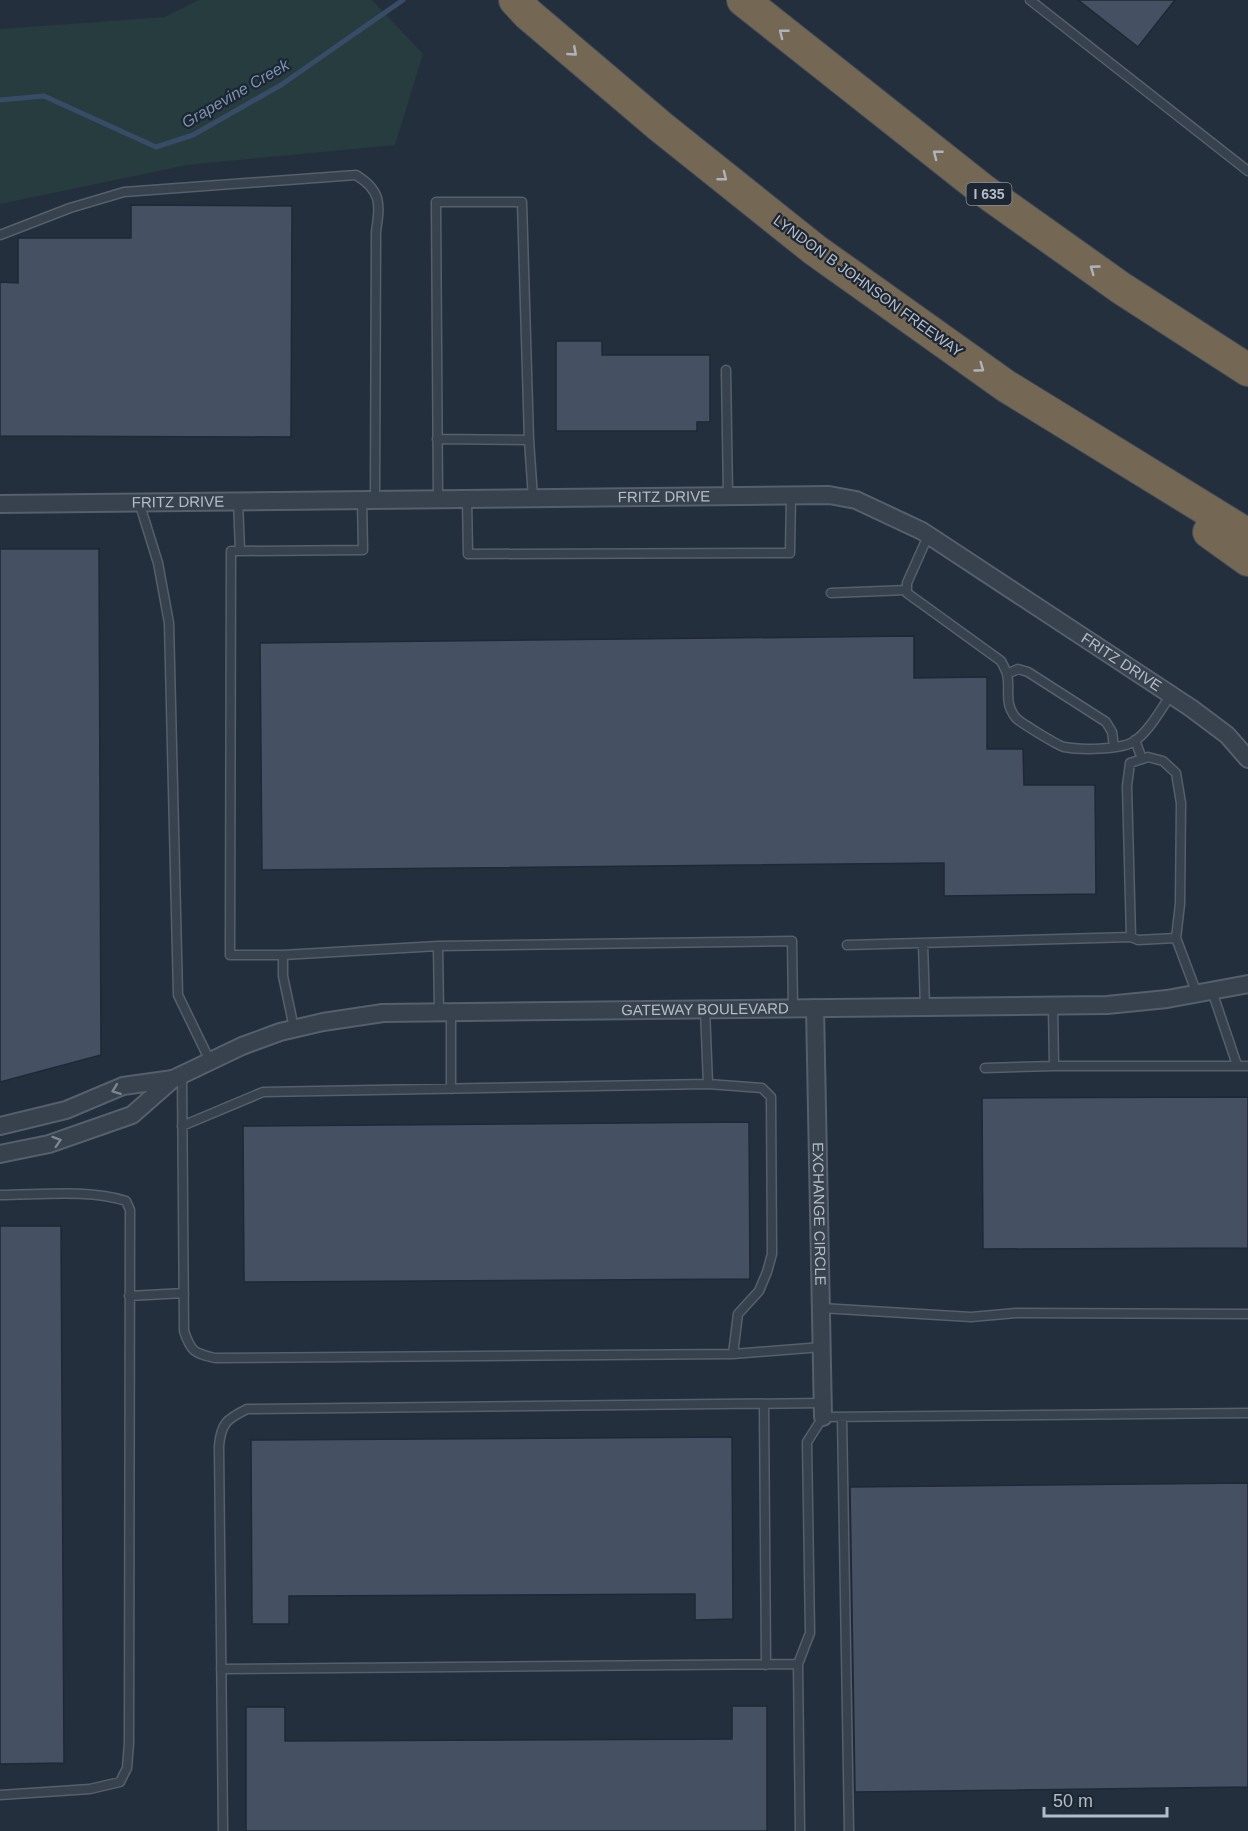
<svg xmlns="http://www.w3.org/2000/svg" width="1248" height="1831" font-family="Helvetica,sans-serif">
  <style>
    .green { fill: #263c3f }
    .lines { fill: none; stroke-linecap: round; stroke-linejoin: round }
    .stream { stroke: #394c67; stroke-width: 5 }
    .building { fill: #455162; stroke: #1f2835; stroke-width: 1.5 }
    .lane-casing { stroke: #565f6c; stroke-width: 11 }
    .street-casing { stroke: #565f6c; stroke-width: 20 }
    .highway-casing { stroke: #434c59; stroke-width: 34 }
    .lane { stroke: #38414e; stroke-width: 8 }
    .street { stroke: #38414e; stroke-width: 16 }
    .highway { stroke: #746855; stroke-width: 32 }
    .oneway { stroke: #aeb4bd }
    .oneway2 { stroke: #7c8592 }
    .labels { text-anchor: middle; stroke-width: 4.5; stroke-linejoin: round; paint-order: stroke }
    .shield { fill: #1d2633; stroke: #878f9c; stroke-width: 1.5 }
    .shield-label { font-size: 14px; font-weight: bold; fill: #b4bcc9 }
    .street-label { font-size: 15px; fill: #b4bcc9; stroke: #1d2633 }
    .water-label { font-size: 16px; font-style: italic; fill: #7c92b1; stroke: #1d2633 }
  </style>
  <rect width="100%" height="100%" fill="#242f3e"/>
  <!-- green -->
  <path class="green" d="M199 0H372L423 54 395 145 187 165 0 204V29L165 17Z"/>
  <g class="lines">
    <!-- stream -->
    <path class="stream" d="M0 100 44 96 156 147 193 135 281 85 403 0"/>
  </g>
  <!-- building -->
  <path class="building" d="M1078 0H1175L1138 47Z
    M131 205 292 206 291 437 0 436V282L18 283V238H131Z
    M556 341H602V355H710V422H697V431H556Z
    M0 549H99L101 1055 0 1082Z
    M914 636V678L987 677V749H1023L1024 785H1095L1096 894 944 896V863L262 870 260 643Z
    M1248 1097V1248L983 1249 982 1098Z
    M749 1122 750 1279 244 1282 243 1126Z
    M0 1226H61L64 1763 0 1764Z
    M732 1437 733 1619 695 1620V1594L289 1596V1624H252L251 1440Z
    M1248 1483V1787L855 1792 850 1487Z
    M732 1706H767V1831H246V1707H285V1741L732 1739Z"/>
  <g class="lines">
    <!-- lane casing -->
    <g class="lane-casing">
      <path id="lane" d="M1030 0 1248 171
        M0 235 70 208 124 192 356 175C382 191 380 204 376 232L375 500
        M726 370 728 496
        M437 439 529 440
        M438 499 436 202H522L529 440 533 498
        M467 499 468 554 790 553 791 496
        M238 501 240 551 363 550 362 500
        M139 502 158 563 169 623 178 995 210 1061
        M928 536 907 583V593L1001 661C1003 665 1006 670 1007 674 1011 690 1003 702 1016 718 1021 723 1057 745 1064 747 1080 750 1119 750 1133 742 1149 732 1160 710 1171 695
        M240 551H231L230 955H283
        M831 593 907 590
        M1007 674 1018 669 1028 672 1106 722 1112 732 1114 747
        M1135 740 1142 759
        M1176 938 1138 940 1131 937 1127 786 1130 763 1148 757 1163 761 1176 773 1181 803 1180 904 1176 938 1197 994
        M923 943 925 1007
        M847 945 1131 937
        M1212 991 1237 1065
        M1053 1006 1054 1066
        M439 1012 438 946 792 941 793 1008
        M451 1012V1089
        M294 1028 283 976V955L438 946
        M985 1068 1054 1066H1248
        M182 1075 184 1331C191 1352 194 1353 215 1358L733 1354 822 1347
        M708 1084 762 1088 771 1097 772 1254 767 1272 759 1291 738 1314 733 1354
        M182 1126 263 1092 708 1084 705 1009
        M0 1195C39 1195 89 1189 126 1201L130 1210 129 1743 127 1768 120 1782 90 1789 0 1795
        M129 1296 184 1293
        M821 1308 971 1317 1016 1313 1248 1314
        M764 1404 766 1665
        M842 1417 849 1831
        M798 1664 800 1831
        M221 1669 798 1664 810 1633 807 1442 823 1417 1248 1413
        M223 1831 219 1446C221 1423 227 1419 247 1409L823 1403"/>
    </g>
    <!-- street casing -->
    <g class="street-casing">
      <g id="street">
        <path id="s1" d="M0 504 829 495 856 500 922 531 1191 708 1227 735 1248 759"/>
        <path id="s2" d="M815 1008 823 1417"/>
        <path id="s3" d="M0 1126 66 1110 123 1086 173 1079 242 1046 280 1032 323 1022 383 1013 1107 1005 1167 999 1248 984"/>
        <path d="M0 1154 49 1144 132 1115 173 1079"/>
      </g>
    </g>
    <!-- highway casing -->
    <g class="highway-casing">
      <path id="highway" d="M515 0 528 14 661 127 815 250 1006 386 1248 535
        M743 0 983 190 1121 288 1248 370
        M1209 532 1248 560"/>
    </g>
    <!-- lane -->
    <use href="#lane" class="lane"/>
    <!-- street -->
    <use href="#street" class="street"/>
    <!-- highway -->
    <use href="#highway" class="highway"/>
  </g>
  <!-- one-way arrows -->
  <defs><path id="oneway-chevron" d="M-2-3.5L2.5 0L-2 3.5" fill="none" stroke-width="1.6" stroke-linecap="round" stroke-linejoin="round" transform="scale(1.5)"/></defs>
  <g class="oneway">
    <use href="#oneway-chevron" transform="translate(783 33) rotate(-142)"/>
    <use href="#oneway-chevron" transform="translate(573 52) rotate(41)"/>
    <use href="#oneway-chevron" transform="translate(937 154) rotate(-142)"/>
    <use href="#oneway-chevron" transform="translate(723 177) rotate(38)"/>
    <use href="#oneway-chevron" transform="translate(1094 269) rotate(-144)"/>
    <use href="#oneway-chevron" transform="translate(980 368) rotate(36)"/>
  </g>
  <g class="oneway2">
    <use href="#oneway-chevron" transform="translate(116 1090) rotate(159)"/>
    <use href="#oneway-chevron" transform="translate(57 1141) rotate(-18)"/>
  </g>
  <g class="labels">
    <!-- shield labels -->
    <rect class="shield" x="966.5" y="183" width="45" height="22" rx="4.5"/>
    <g class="shield-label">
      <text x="989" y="199">I 635</text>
    </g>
    <!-- street labels -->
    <g class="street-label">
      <text transform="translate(868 286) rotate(36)" y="5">LYNDON B JOHNSON FREEWAY</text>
      <text dy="5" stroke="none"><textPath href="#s1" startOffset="664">FRITZ DRIVE</textPath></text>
      <text dy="5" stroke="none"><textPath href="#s1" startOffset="178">FRITZ DRIVE</textPath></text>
      <text dy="5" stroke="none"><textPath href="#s1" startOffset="1168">FRITZ DRIVE</textPath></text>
      <text dy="5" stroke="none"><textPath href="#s3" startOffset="724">GATEWAY BOULEVARD</textPath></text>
      <text dy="5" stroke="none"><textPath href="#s2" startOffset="206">EXCHANGE CIRCLE</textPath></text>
    </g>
    <!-- water labels -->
    <g class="water-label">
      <text transform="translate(235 93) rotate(-30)" y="6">Grapevine Creek</text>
    </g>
  </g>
  <!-- scale -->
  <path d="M1044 1807v9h123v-9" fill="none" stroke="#b4bcc9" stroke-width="3"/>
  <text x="1053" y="1807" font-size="18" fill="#b4bcc9" stroke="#1d2633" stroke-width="4.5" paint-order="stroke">50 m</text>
</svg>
